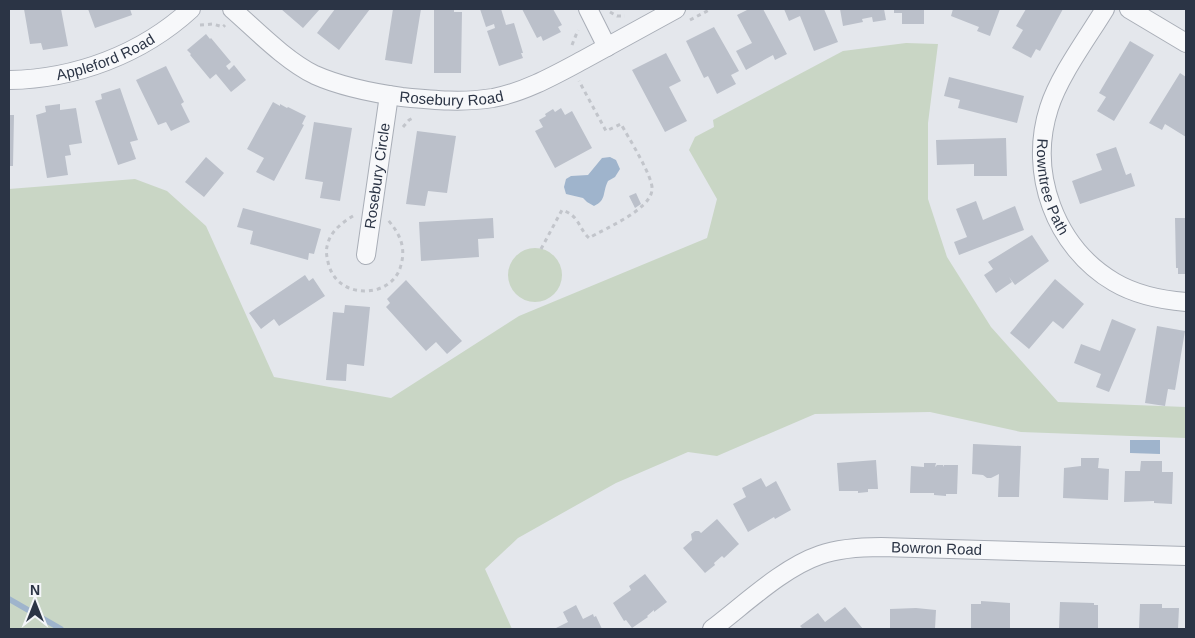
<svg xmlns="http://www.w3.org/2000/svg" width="1195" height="638" font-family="Arial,sans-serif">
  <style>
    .green { fill: #c9d6c5 }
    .water { fill: #9fb4cc }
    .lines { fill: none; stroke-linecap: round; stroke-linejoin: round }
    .stream { stroke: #9fb4cc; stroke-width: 5.5 }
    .building { fill: #bbc0ca }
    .street-casing { stroke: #a9aeb7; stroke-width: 20 }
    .path { stroke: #c2c5cb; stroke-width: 3; stroke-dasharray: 4 4; stroke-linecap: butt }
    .street { stroke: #f7f8fa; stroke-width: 18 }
    .labels { text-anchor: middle; stroke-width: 4; stroke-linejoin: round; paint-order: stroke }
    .street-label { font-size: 15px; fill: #2b3445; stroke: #f4f6f9 }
  </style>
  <rect width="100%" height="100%" fill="#e4e7ec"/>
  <!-- green -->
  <path class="green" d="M906 43 938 44 928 123V199L947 257 991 327 1058 402 1186 407V438L1021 432 930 412 815 414 717 456 688 452 616 483 518 538 485 569 512 629H9V189L135 179 167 191 206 226 274 377 391 398 519 316 707 238 717 199 689 150 695 137 714 127 713 120 843 51Z
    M508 275a27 27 0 1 1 54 0a27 27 0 1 1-54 0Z"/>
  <!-- water -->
  <path class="water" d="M610 157 616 160 620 169 615 177 608 181C602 193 607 200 594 206L587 202 583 198 566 194 564 187 566 179 571 176 588 175 602 158Z
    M1130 440H1160V454L1130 453Z"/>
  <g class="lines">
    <!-- stream -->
    <path class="stream" d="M9 599 61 629"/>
  </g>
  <!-- building -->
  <path class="building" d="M24 9H61L68 46 43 50 41 43 30 44Z
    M88 9H130L132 15 95 28Z
    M281 9H320L303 28Z
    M335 9H370L339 50 317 33Z
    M393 9H421L412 64 385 60Z
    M434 9H454V12H462L461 73H434Z
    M480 9H501L506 25 514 23 523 53H521L523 58 499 66 487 31 495 28 494 24 486 27Z
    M522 9H553L562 25 558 27 561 32 543 41 541 36 537 38Z
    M749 9H763L787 54 775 60 773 55 746 70 736 51 752 43 737 15Z
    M784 9H824L838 42 814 51 800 16 789 21Z
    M840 9H884L886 20 873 22 872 17 862 19 863 22 843 26Z
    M894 9H924V24H902V13H894Z
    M953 9H1000L990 36 977 31 979 27 951 16Z
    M1026 9H1063L1040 51 1036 49 1031 58 1012 48 1023 30 1016 26Z
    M714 27 739 71 731 75 736 84 717 94 708 76 704 78 686 41Z
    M206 34 210 39 211 38 231 62 226 66 229 70 234 65 246 80 231 92 216 74 210 79 190 55 191 54 187 50Z
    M1130 41 1154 55 1114 121 1097 111 1106 97 1099 93Z
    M666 53 681 81 669 87 687 121 665 132 632 70Z
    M166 66 184 102 181 104 190 122 171 131 166 122 158 125 136 80Z
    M1180 73 1186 77V137L1165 124 1162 130 1149 123Z
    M949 77 1024 96 1017 123 958 108 960 100 944 96Z
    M120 88 138 140 130 142 136 159 118 165 95 101 102 99 101 94Z
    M273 102 280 106V104L287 108 288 107 306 116 302 124 304 125 274 181 256 172 264 158 247 149Z
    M60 104V110L76 108 82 143 69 145 71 155 65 156 68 175 47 178 36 115 46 112 45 106Z
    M561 108 565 115 572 111 592 148 555 168 535 131 543 127 539 120 546 116 545 114 553 109 555 112Z
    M9 115H14L13 166H9Z
    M314 122 352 128 340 201 320 198 323 182 305 179Z
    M417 131 456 136 447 193 428 191 425 206 406 204Z
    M1006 138 1007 176H974V164L937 165 936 140Z
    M1116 147 1126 175 1131 173 1135 186 1080 204 1072 181 1102 170 1096 154Z
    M206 157 224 173 204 197 185 182Z
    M636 193 641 204 635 208 629 196Z
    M976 201 983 220 1015 206 1024 230 959 255 954 242 967 237 956 209Z
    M243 208 321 229 314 254 309 253 308 260 250 244 253 231 237 227Z
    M493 218 494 238 478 239 479 257 421 261 419 222Z
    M1175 218H1186V274H1178V268H1176Z
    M1032 235 1049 261 1015 285 1009 277 1012 282 996 293 984 275 993 269 988 262Z
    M305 275 309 281 313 278 325 296 279 326 274 319 261 329 249 313Z
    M1055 279 1084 304 1063 329 1053 321 1029 349 1010 333Z
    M406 280 462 341 447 354 436 342 426 351 386 307 390 303 387 299Z
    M345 305 370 307 364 366 347 364 346 381 326 380 333 312 344 313Z
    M1112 319 1136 329 1109 392 1096 387 1101 374 1074 363 1081 344 1100 351Z
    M1157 326 1185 331 1175 390 1168 389 1165 406 1145 403Z
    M973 444 1021 446 1019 497H998L999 474 991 478H987L983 475 972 474Z
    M1081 458H1099L1098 468 1109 469 1108 500 1063 498 1064 468 1081 466Z
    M876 460 878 489H868V492L858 493V491H839L837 463Z
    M1141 461H1162V472H1173L1172 504 1154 503V501L1124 502 1125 471H1140Z
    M924 463H936L935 467 937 465H943V467L944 465H958L957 494H946V496L934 495V493H910L911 466 924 467Z
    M761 478 766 487 776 481 791 510 775 519 774 517 748 532 733 504 746 497 742 488Z
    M717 519 739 544 724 558 722 556 714 563 715 565 705 573 683 548 692 540 691 534 695 531H699L701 533Z
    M645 574 667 602 654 612V610L647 616 648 617 632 628 626 620 624 621 613 603 631 590 629 586Z
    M981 601 1010 603V629H971V604H981Z
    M1060 602 1094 603V605H1098V629H1059Z
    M1140 604H1162V608H1179L1178 629H1139Z
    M576 605 583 619 593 614 594 617 596 616 602 629H554L568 622 563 612Z
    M845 607 863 629H803L800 626 818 613 825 622Z
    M916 608 936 610 935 629H890V609Z"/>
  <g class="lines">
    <!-- street casing -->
    <g class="street-casing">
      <g id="street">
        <path id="s1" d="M232 9C256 30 286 61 315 75 342 87 373 93 402 97 433 100 462 103 493 98 525 92 555 75 583 60 614 43 645 26 676 9"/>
        <path d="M588 9 607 47"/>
        <path id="s2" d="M1105 9C1088 37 1059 76 1049 108 1028 173 1055 247 1114 282 1136 295 1161 300 1186 302"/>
        <path d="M1129 9 1186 43"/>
        <path id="s3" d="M9 80C76 79 142 54 191 9"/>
        <path id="s4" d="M366 255 389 95"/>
        <path id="s5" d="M712 629C744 605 782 568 820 555 840 548 860 547 881 547L1186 556"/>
      </g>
    </g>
    <!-- path -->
    <path class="path" d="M610 12 617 16H625
      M690 20 711 9
      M200 25 213 24 223 27 225 25
      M572 45 578 30
      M403 127 409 120 415 117
      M353 216C343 222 331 231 328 243 325 251 327 258 329 266 336 287 357 295 378 289 390 285 398 277 401 265 406 247 400 234 388 220
      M541 249 562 210C580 216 578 228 589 238 606 228 650 210 652 190 654 178 628 137 621 124L606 131 579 81"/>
    <!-- street -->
    <use href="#street" class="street"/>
  </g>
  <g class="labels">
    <!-- street labels -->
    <g class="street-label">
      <text dy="5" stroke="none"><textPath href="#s3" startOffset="100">Appleford Road</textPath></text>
      <text dy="5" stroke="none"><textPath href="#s1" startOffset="246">Rosebury Road</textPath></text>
      <text dy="5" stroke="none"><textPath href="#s4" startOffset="80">Rosebury Circle</textPath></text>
      <text dy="5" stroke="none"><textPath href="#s2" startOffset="195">Rowntree Path</textPath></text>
      <text dy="5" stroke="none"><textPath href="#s5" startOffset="249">Bowron Road</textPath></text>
    </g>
  </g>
  <!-- border -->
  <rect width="1195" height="638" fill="none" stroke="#2b3445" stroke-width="20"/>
  <!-- north arrow -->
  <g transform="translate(35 603)" stroke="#f4f6f9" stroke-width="4" paint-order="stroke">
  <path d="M0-4L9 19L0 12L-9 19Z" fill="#2b3445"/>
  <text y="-8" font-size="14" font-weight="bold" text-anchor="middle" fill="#2b3445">N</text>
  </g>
</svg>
